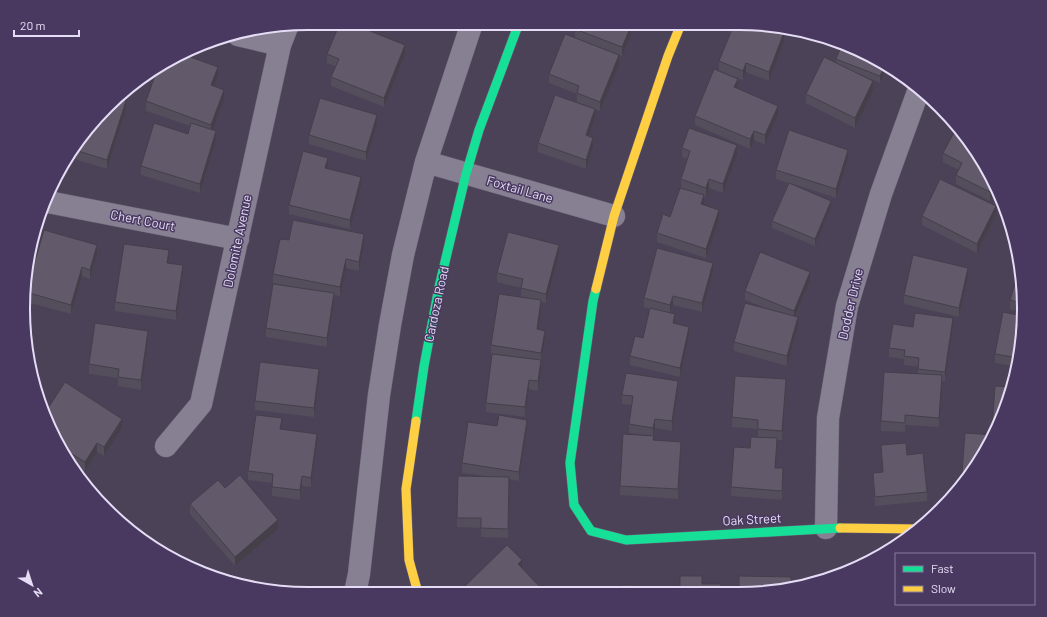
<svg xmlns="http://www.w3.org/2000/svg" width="1047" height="617" font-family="Barlow,sans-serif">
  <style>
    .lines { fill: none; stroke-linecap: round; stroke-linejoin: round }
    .street-casing { stroke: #696174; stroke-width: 23 }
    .fast-casing { stroke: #696174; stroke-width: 10 }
    .slow-casing { stroke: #696174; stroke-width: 10 }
    .street { stroke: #878092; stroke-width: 22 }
    .fast { stroke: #16e098; stroke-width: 9 }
    .slow { stroke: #ffcf43; stroke-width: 9 }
    .wall { fill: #544d5b }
    .shaded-wall { fill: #453f4a }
    .building { fill: #625a6a; stroke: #453f4a }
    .labels { text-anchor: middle; stroke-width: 3; stroke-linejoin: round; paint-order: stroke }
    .street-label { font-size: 13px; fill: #e5ddf5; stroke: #493961 }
    .rim { fill: none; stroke: #e5ddf5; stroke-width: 2 }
  </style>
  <rect width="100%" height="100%" fill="#4b4258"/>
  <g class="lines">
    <!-- street casing -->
    <g class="street-casing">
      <path id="street" d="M238 35 280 45
        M426 162 614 216
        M48 202 238 239
        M166 446 201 404 280 45 287 27
        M826 528 828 418 847 306 881 194 919 89
        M355 593 359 574 379 395 390 325 403 255 426 162 472 23"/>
    </g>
    <!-- fast casing -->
    <g class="fast-casing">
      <path id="fast" d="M596 289 593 301 570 463 574 505 591 531 626 540 840 528
        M416 421 424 366 439 287 466 174 479 130 519 23"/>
    </g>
    <!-- slow casing -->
    <g class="slow-casing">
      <path id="slow" d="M596 289 614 216 668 56 681 24
        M416 421 406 489 409 560 418 593
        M840 528 917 529"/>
    </g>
    <!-- street -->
    <use href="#street" class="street"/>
    <!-- fast -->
    <use href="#fast" class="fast"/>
    <!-- slow -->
    <use href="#slow" class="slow"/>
  </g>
  <!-- wall -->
  <path class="wall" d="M350 23H371L369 30Z
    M385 23H410L407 31Z
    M729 25 784 41 769 81 746 72 743 80 719 71V61L730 35 729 34Z
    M575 29 631 35 622 56 575 38Z
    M327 54 405 55 384 107 331 86V77L335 66 327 63Z
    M836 59 887 66 880 83 859 74 873 91 855 128 806 103V94L836 63Z
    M619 65 600 111 595 109V118L589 136 593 147 586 169 538 152V143L587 106 577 102V94L549 83V74Z
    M218 76 214 86 224 99 212 130 216 140 200 193 141 175V166L188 134 190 126 146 111V101Z
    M738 88V89L778 115 765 145 754 140 750 149 695 125V116Z
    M119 99 126 110 107 169 68 157 71 150Z
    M377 124 366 161 309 144V135Z
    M956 129 997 188 990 201 956 184V175L959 170 943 162V153Z
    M682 148 737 155 723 193 709 188 706 197 704 196 703 205 719 220 706 258 657 242V233L670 217 681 188V179L687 159 682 157Z
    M848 159 836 198 790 183 831 207 815 246 772 228V221L788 183 776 179V170Z
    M328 167 327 169 361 186 350 229 289 214V205Z
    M996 215 977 253 922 225V216Z
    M289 240 364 244 359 271 346 268 340 296 334 295V303L327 347 266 337V328L295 287 273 283V274Z
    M97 254 90 279 82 276 71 314 26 302V292Z
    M559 254 546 303 541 302V310L538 330 545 340 541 362V370L538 391 529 389 525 417 486 412V403L506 356 491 354V345L524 298 521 297V288L497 282V273Z
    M169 260 168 263 183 275 176 320 115 311V302Z
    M1020 267 1024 308 1023 313 1010 309V300Z
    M713 272 702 312 673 305 671 313 675 324 689 336 680 377 630 365V356L643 338 650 309 644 307V298Z
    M968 277 959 317 904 304V295Z
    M810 281 796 317 798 326 787 366 734 351V342L765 308 745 300V291Z
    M1023 316 1019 364 1018 367 995 363V354Z
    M913 327H953L945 381H942L939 427 905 425V432L881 431V421L918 374V367L904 365V359L889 357V348Z
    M148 340 141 390 118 386V378L89 374V364Z
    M319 379 314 417 255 410V401Z
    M786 389 782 440H777L775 468 783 477 782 500 731 496V487L750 448 758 437V429L732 427V417Z
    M678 390 672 431 655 428 654 436V440L681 451 678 499 620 495V486L644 435 629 433V424L632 405 622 404V395Z
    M45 413 122 428 104 456 97 452 85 472 72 463Z
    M1002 418 976 467 992 435V428Z
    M497 426 527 429 519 481 509 479 508 538 481 537V528L457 527V518L492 477 462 473V463Z
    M281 429 317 443 311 487 302 486 300 500 272 496V483L248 480V471Z
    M881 445 907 455 927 492V501L875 506 873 482V473L883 472 881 454Z
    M225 488 278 529 235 566 190 514V504Z
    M522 569 539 593H463V588Z"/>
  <!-- shaded-wall -->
  <path class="shaded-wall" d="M369 23H371L369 30Z
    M407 23H410L407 31Z
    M631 26V35L622 56V47Z
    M784 32V41L769 81V72Z
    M405 45V55L384 107V98Z
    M619 55V65L600 111V102Z
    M746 63V72L743 80V71Z
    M885 65 887 66 880 83V76Z
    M218 67V76L211 94V85Z
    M738 79V88L734 97V87Z
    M873 81V91L855 128V118Z
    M224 90V99L211 134V125Z
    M126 101V110L107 169V160Z
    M778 106V115L765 145V135Z
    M595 109V118L586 144V135Z
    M377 115V124L366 161V152Z
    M216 131V140L200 193V184Z
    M754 131V140L750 149V139Z
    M593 138V147L586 169V160Z
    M737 145V155L723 193V184Z
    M848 150V159L836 198V189Z
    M328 158V167L325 178V168Z
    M361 177V186L350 229V220Z
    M709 179V188L706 197V188Z
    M994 184 997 188 990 201V192Z
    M704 195V205L701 213V204Z
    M831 201V207L815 246V239Z
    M996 206V215L977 253V244Z
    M719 210V220L706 258V249Z
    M364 234V244L359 271V262Z
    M97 245V254L90 279V270Z
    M559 245V254L546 303V294Z
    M169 250V260L167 272V263Z
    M346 259V268L340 296V287Z
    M713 263V272L702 312V303Z
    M183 265V275L176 320V311Z
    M82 267V276L71 314V305Z
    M968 268V277L959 317V308Z
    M810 272V281L794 320V311Z
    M334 293V303L327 347V338Z
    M673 296V305L670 314V305Z
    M541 300V310L537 339V329Z
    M675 314V323L673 332V323Z
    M798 317V326L787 366V356Z
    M953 318V327L945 381V372Z
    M689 327V336L680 377V368Z
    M148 331V340L141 390V380Z
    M545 331V340L541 362V353Z
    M541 360V370L538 391V381Z
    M319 369V379L314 417V408Z
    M942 375V385L939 427V418Z
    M786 379V389L782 440V431Z
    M529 380V389L525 417V407Z
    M678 381V390L672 431V421Z
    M122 419V428L104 456V447Z
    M655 419V428L653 437V428Z
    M527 420V429L519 481V472Z
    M317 434V443L311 487V478Z
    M777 438V448L775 477V468Z
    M681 442V451L678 499V489Z
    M97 443V452L85 472V462Z
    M783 468V477L782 500V491Z
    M302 476V486L300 500V490Z
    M278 520V529L235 566V557Z
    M522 560V569L518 564Z
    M539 586V593H532Z"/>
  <!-- building -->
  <path class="building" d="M340 23H350L405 45 384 98 331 77 339 59 327 54Z
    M577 23H625L631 26 622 47 575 29Z
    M729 24H757L768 26 784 32 769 72 746 63 743 71 719 61 733 27 729 25Z
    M565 34 619 55 600 102 577 93 579 86 549 74Z
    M842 44 885 65 880 76 836 59Z
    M185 55 218 67 211 85 224 90 211 125 146 101 157 70Z
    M824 57 873 81 855 118 806 94Z
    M714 69 738 79 734 87 778 106 765 135 754 131 750 139 695 116Z
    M555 95 595 109 586 135 593 138 586 160 538 143Z
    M320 98 377 115 366 152 309 135Z
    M119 99 126 101 107 160 72 149Z
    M154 123 188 134 191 123 216 131 200 184 141 166Z
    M689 128 737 145 723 184 709 179 706 188 681 179 690 151 682 148Z
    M956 129 962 133 976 150 994 184 990 192 956 175 962 163 943 153Z
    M789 130 848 150 836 189 776 170Z
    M303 151 328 158 325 168 361 177 350 220 289 205Z
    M940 179 996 206 977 244 922 216Z
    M789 183 831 201 815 239 772 221Z
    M680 188 704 195 701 204 719 210 706 249 657 233 663 214 670 217Z
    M293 220 364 234 359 262 346 259 340 287 273 274 280 239 289 240Z
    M44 230 97 245 90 270 82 267 71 305 26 292Z
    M508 232 559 245 546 294 521 288 523 279 497 273Z
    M124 244 169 250 167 263 183 265 176 311 115 302Z
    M657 248 713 263 702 303 673 296 670 305 644 298Z
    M760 252 810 272 794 311 745 291Z
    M913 255 968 268 959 308 904 295Z
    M1020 267 1024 304 1010 300Z
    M273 284 334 293 327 338 266 328Z
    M499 294 541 300 537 329 545 331 541 353 491 345Z
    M745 303 798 317 787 356 734 342Z
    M650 308 675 314 673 323 689 327 680 368 630 356 635 336 643 338Z
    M1003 312 1023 316 1019 358 995 354Z
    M915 313 953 318 945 372 918 369 919 358 904 356 905 350 889 348 893 324 913 327Z
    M95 323 148 331 141 380 118 377 119 369 89 364Z
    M492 354 541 360 538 381 529 380 525 407 486 403Z
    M260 362 319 369 314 408 255 401Z
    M884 372 942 375 939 418 905 415V423L881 421Z
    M626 373 678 381 672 421 655 419 653 428 629 424 633 396 622 395Z
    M735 376 786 379 782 431 758 429V420L732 417Z
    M65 382 122 419 104 447 97 443 85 462 64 449 45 413Z
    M995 386 1012 387 1002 418 997 428H992Z
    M256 415 282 418 280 429 317 434 311 478 302 476 300 490 272 487 273 474 248 471Z
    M499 415 527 420 519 472 462 463 468 422 497 426Z
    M965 433 993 435 976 467 961 486Z
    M623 434 654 436 653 440 681 442 678 489 620 486Z
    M751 437 777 438 775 468H783L782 491 731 487 734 447 750 448Z
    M906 443 907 455 923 453 927 492 875 497 873 473 883 472 881 445Z
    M240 475 278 520 235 557 190 504 218 480 225 488Z
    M458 476 509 477 508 529 481 528V518H457Z
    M507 545 522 560 518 564 539 586 532 593H467L463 588Z
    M680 576H702V584H721V593H680Z
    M739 576 791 577V587L757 593H739Z
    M799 579H831L799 585Z
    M621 585H634V591H675V593H621Z"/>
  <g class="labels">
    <!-- street labels -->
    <g class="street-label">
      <text transform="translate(520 189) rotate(16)" y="5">Foxtail Lane</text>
      <text transform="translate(143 220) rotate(11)" y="5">Chert Court</text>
      <text transform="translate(237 241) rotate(-78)" y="5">Dolomite Avenue</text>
      <text transform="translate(436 304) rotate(-78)" y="5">Cardoza Road</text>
      <text transform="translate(850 304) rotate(-77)" y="5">Dodder Drive</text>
      <text transform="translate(752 519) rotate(-3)" y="5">Oak Street</text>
    </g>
  </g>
  <!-- crop -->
  <path d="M0 0H1047V617H0ZM308 30H739A278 278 0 0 1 1017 308V309A278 278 0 0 1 739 587H308A278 278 0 0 1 30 309V308A278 278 0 0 1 308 30Z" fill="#493961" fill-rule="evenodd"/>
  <path class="rim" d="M308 30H739A278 278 0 0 1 1017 308V309A278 278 0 0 1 739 587H308A278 278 0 0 1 30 309V308A278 278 0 0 1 308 30Z"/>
  <!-- legend -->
  <rect x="895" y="553" width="140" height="52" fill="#493961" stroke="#877b9c"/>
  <rect x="903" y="566" width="20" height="6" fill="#16e098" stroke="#877b9c"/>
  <text x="931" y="573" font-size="12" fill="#e5ddf5">Fast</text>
  <rect x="903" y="586" width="20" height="6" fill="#ffcf43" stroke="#877b9c"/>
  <text x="931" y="593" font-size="12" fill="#e5ddf5">Slow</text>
  <!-- north arrow -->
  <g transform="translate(32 585) rotate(141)" stroke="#493961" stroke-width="3" paint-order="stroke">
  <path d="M0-3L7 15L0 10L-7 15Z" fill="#e5ddf5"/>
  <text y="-6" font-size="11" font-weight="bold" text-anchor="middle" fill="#e5ddf5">N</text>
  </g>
  <!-- scale -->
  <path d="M14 30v6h65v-6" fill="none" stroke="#e5ddf5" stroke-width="2"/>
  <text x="20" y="30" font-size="12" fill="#e5ddf5" stroke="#493961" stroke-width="3" paint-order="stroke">20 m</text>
</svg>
